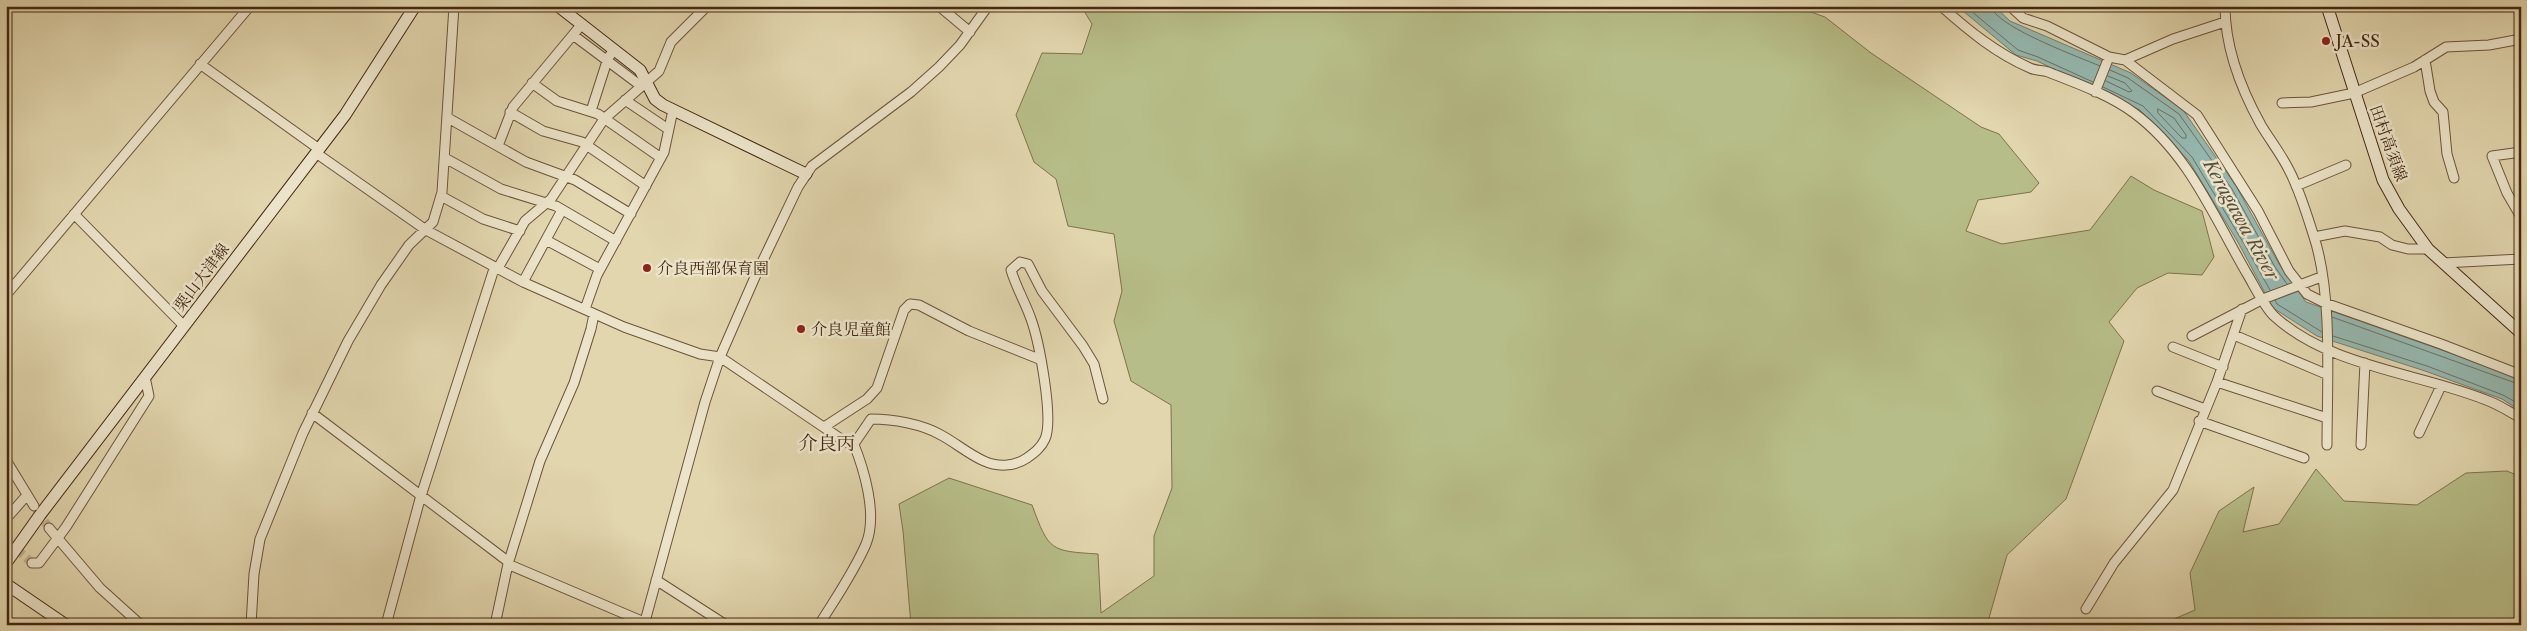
<svg xmlns="http://www.w3.org/2000/svg" width="2527" height="631" font-family="'Libre Caslon Text','Noto Serif JP',serif">
  <style>
    .green { fill: #b7bd88; stroke: #7e724c }
    .water { fill: #95b8b0; stroke: #757e70 }
    .lines { fill: none; stroke-linecap: round; stroke-linejoin: round }
    .shore { stroke: #6c7060; stroke-width: 1 }
    .street-tunnel { stroke: #c2b38f; stroke-width: 9; stroke-dasharray: 9 4.5; stroke-linecap: butt }
    .street-casing { stroke: #6c5438; stroke-width: 11 }
    .secondary-casing { stroke: #442811; stroke-width: 13 }
    .street { stroke: #ece4ca; stroke-width: 9 }
    .secondary { stroke: #ece4ca; stroke-width: 11 }
    .poi-dot { fill: #8f2418; stroke: #ece4ca; stroke-width: 2 }
    .labels { text-anchor: middle; stroke-width: 5; stroke-linejoin: round; paint-order: stroke }
    .poi-label { font-size: 16px; fill: #442811; stroke: #ece4ca; text-anchor: start }
    .street-label { font-size: 16px; fill: #442811; stroke: #ece4ca }
    .water-label { font-size: 18px; font-style: italic; fill: #584c39; stroke: #ece4ca }
    .quarter-label { font-size: 19px; fill: #442811; stroke: #ece4ca }
  </style>
  <rect width="100%" height="100%" fill="#e2d6ae"/>
  <filter id="stains"><feTurbulence type="fractalNoise" baseFrequency=".004" numOctaves="4"/><feColorMatrix values="0 0 0 0 .2 0 0 0 0 .09 0 0 0 0 .02 0 0 0 .5 -.17"/></filter>
  <radialGradient id="worn" r=".72"><stop offset=".6" stop-color="#630" stop-opacity="0"/><stop offset="1" stop-color="#630" stop-opacity=".3"/></radialGradient>
  <!-- green -->
  <path class="green" d="M1081 6H1794L1825 17 1871 53 1981 127 1999 134 2039 183 2031 192 1978 200 1966 231 2002 244 2090 230 2131 176 2154 190 2202 211 2214 257 2202 275 2168 273 2137 288 2109 322 2124 341 2066 499 2007 555 1987 625H911L903 531 899 504 949 478 1032 505C1049 551 1050 551 1098 554L1101 613 1154 576V536L1172 488 1171 405 1131 381 1114 321 1122 291 1114 234 1068 226 1056 179 1034 162 1016 115 1042 53 1082 54 1092 24Z
    M2316 469 2344 501 2417 505 2466 473 2507 471 2521 477V625H2174V619L2195 610 2190 573 2219 511 2254 487 2243 532 2279 524Z"/>
  <!-- water -->
  <path class="water" d="M1957 6H1994L2010 21 2131 73 2183 110 2236 186 2279 264 2306 302 2501 371 2521 381V411L2502 399 2425 371 2317 336 2273 308 2239 244 2189 161 2140 110 2037 61 2016 55Z"/>
  <g class="lines">
    <!-- shore -->
    <path class="shore" d="M1965 6 2018 50 2038 57 2093 82
      M1991 6C1994 26 2079 57 2100 66
      M2110 70 2128 78 2179 114 2232 189 2275 267 2287 284
      M2106 81 2129 92 2132 91 2125 83 2108 76
      M2103 87 2143 106 2192 157 2243 242 2270 290
      M2158 109 2174 118 2186 135V138H2182L2158 113Z
      M2275 300 2277 304 2322 332
      M2332 317 2521 385
      M2333 336 2427 366 2503 395 2521 405"/>
    <!-- street-tunnel -->
    <path class="street-tunnel" d="M37 510 49 528
      M6 540 32 563"/>
    <!-- street casing -->
    <g class="street-casing">
      <path id="street" d="M939 6 970 32
        M1941 6C1969 31 1996 53 2030 68 2036 71 2043 70 2048 72 2076 83 2110 95 2134 113 2188 153 2213 215 2246 272 2254 285 2263 305 2274 316 2330 368 2423 373 2491 402 2501 406 2511 413 2521 418
        M2010 6 2023 18 2047 26 2109 57
        M2225 6C2225 47 2241 89 2261 125 2270 140 2281 154 2289 170 2300 191 2307 215 2314 237 2333 295 2327 383 2327 445
        M573 35 641 86
        M2125 60 2197 115 2258 211 2289 271 2307 294 2325 303 2441 344 2521 375
        M2425 60 2430 91 2434 102 2443 112 2447 154 2454 178
        M200 64 319 149
        M532 83 557 101 598 114 661 158
        M2095 92 2109 57 2125 60 2173 39 2225 22
        M625 100 668 129
        M2282 103 2311 102 2354 93 2414 67 2446 47 2489 45 2521 39
        M591 111 608 58 614 50
        M510 112 543 131 582 142 646 186
        M448 118 526 162 575 180 631 214
        M498 146 513 107 582 24
        M2521 152 2492 156 2507 193 2521 217
        M316 153 426 230 523 282 624 327 700 354 720 357 847 443 856 441 871 419C893 419 922 424 941 435 956 443 968 454 984 461 997 467 1014 467 1027 458 1034 453 1041 448 1045 439 1054 419 1039 341 1031 319 1025 302 1016 287 1011 270L1020 262 1028 264 1042 291 1083 346 1094 364 1103 399
        M445 158 501 189 556 206 616 241
        M2296 186 2346 165
        M441 196 483 219 520 231
        M74 214 184 326
        M2314 237 2345 231 2380 237 2392 245 2408 249H2428
        M546 240 600 269
        M2443 263 2521 259
        M523 282 562 210
        M6 295 250 6
        M585 309 597 275 664 152 673 110
        M2234 335 2326 374
        M2192 336 2263 299 2321 277
        M2173 347 2223 367
        M2217 382 2327 418
        M2157 391 2205 409
        M312 413 506 560 510 565 644 622
        M2199 421 2304 458
        M824 427 867 399 877 388 904 310 910 304 919 305 969 331 1039 359
        M2419 433 2441 386
        M2361 445 2365 363
        M6 460 34 506
        M6 519 27 495
        M49 528 100 588 141 625
        M32 563H39L66 527 149 396 145 377
        M656 580 726 625
        M2086 609 2114 563 2173 490 2217 382 2242 309
        M251 625 254 574 260 539 303 433 348 341 381 285 409 245 433 222 442 192 454 6
        M386 625 420 499 493 272 498 268 525 221 551 199 604 119 659 71 671 42 707 6
        M495 625 508 564 540 461 574 383 591 329 594 314
        M644 625 705 402 720 357 755 277 798 187 812 166 911 92 939 67 960 45 988 6
        M819 625C835 599 854 572 866 544 878 515 864 469 853 442"/>
    </g>
    <!-- secondary casing -->
    <g class="secondary-casing">
      <path id="secondary" d="M558 6 640 70 655 99 663 105 806 174
        M2327 6 2383 180 2399 209 2428 249 2521 333
        M6 563 40 515 345 115 415 6
        M6 584 66 625"/>
    </g>
    <!-- street -->
    <use href="#street" class="street"/>
    <!-- secondary -->
    <use href="#secondary" class="secondary"/>
  </g>
  <!-- markers -->
  <g class="poi-dot">
    <circle cx="2326" cy="41" r="5"/>
    <circle cx="647" cy="268" r="5"/>
    <circle cx="801" cy="329" r="5"/>
  </g>
  <g class="labels">
    <!-- poi labels -->
    <g class="poi-label">
      <text x="2336" y="47">JA-SS</text>
      <text x="657" y="274">介良西部保育園</text>
      <text x="811" y="335">介良児童館</text>
    </g>
    <!-- street labels -->
    <g class="street-label">
      <text transform="translate(2389 143) rotate(70)" y="6">田村高須線</text>
      <text transform="translate(201 277) rotate(-53)" y="6">栗山大津線</text>
    </g>
    <!-- water labels -->
    <g class="water-label">
      <text transform="translate(2241 220) rotate(61)" y="6">Keragawa River</text>
    </g>
    <!-- quarter labels -->
    <g class="quarter-label">
      <text x="827" y="450">介良丙</text>
    </g>
  </g>
  <!-- margin -->
  <rect width="2527" height="631" fill="none" stroke="#e2d6ae" stroke-width="25"/>
  <rect x="8" y="8" width="2512" height="616" fill="none" stroke="#442811" stroke-width="2.5"/>
  <rect x="12" y="12" width="2502" height="606" fill="none" stroke="#442811"/>
  <rect width="100%" height="100%" filter="url(#stains)"/>
  <rect width="100%" height="100%" fill="url(#worn)"/>
</svg>
